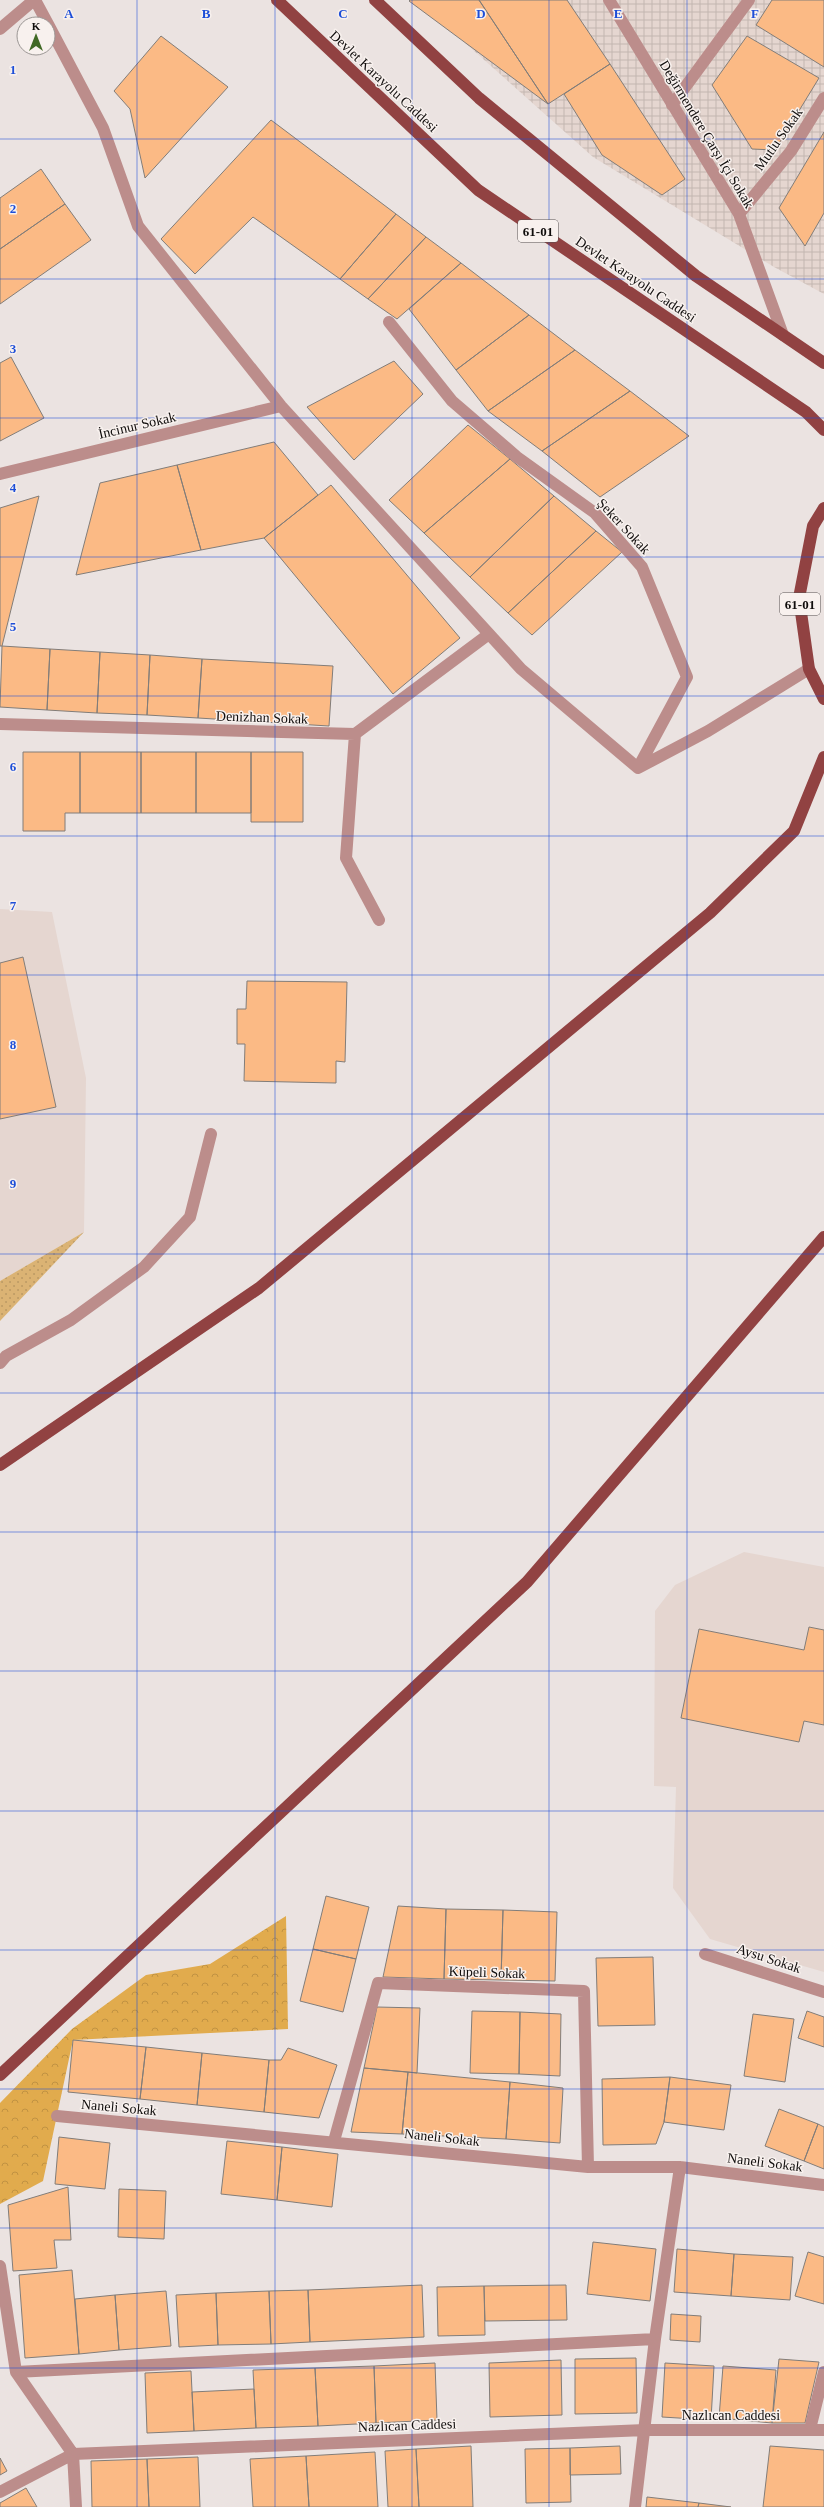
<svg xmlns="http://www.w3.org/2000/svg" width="824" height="2507" font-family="Georgia,serif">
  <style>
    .built { fill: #e5d6d0 }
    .industrial { fill: url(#industrial-grid) }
    .green { fill: url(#green-dots) }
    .forest { fill: url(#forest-crowns) }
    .building { fill: #fbba85; stroke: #827d79 }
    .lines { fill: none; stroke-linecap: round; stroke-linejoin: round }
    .minor { stroke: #bc8d8b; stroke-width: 12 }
    .major { stroke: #914242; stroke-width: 12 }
    .grid { fill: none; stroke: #1d4ed8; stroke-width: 1; stroke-opacity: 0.55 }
    .labels { text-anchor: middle; stroke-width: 3; stroke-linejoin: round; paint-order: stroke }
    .shield { fill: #f8f1ee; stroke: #565150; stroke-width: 1 }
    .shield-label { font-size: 13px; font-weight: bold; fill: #100d0c }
    .street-label { font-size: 14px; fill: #100d0c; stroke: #f8f1ee }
    .grid-label { font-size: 13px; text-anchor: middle; font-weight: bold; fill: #1d4ed8; stroke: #f8f1ee; stroke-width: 3; stroke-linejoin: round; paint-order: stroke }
  </style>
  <defs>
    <pattern id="industrial-grid" width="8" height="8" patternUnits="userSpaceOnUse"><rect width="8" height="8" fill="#e5d6d0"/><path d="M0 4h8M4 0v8" fill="none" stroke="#c3b6b1"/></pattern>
    <pattern id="green-dots" width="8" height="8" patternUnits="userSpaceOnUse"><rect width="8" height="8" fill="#dbb374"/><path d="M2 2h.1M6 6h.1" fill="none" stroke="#bb9963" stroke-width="1.8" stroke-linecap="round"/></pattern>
    <pattern id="forest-crowns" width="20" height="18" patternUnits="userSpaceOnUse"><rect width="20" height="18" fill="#e1ab4d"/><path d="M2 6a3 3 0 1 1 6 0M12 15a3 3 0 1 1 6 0" fill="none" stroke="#c09242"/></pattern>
  </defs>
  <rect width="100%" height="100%" fill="#ebe3e1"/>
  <!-- built -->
  <path class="built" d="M0 909 52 912 86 1078 84 1232 0 1281Z
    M744 1552 824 1567V1972L710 1939 673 1888 676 1787 654 1786 655 1611 675 1585Z"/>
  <!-- industrial -->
  <path class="industrial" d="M417 0H824V294L774 267 593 157Z"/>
  <!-- green -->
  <path class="green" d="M84 1232 0 1321V1281Z"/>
  <!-- forest -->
  <path class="forest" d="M286 1916 288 2029 73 2040 43 2181 0 2204V2103L72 2029 146 1975 210 1964Z"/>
  <!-- building -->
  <path class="building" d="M410 0H479L548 104 409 1Z
    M479 0H567L610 64 548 104Z
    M772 0H824V67L756 25Z
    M161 36 228 87 145 178 130 109 114 91Z
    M747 36 819 78 775 150 752 149 712 85Z
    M610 64 685 179 662 195 602 155 564 94Z
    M271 120 396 214 340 279 253 217 195 274 161 239Z
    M824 132V213L805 246 779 208Z
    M41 169 65 204 0 249V198Z
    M65 204 91 240 0 304V249Z
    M396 214 426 237 368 299 340 279Z
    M426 237 461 263 397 319 368 299Z
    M461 263 529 315 456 370 409 309Z
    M529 315 575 350 488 411 456 370Z
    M575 350 630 391 542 451 488 411Z
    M11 357 44 418 0 441V363Z
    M394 361 423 394 354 460 307 407Z
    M630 391 689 436 600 497 542 451Z
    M468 425 510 459 424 533 389 500Z
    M274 442 318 495 264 538 201 550 177 465Z
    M510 459 554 496 470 577 424 533Z
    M177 465 201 550 76 575 100 483Z
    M331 485 460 638 393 694 264 538Z
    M39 496 2 646H0V508Z
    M554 496 596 531 508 613 470 577Z
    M596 531 622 552 532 635 508 613Z
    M2 646 50 649 47 710 0 707Z
    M50 649 100 652 97 713 47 710Z
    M100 652 150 655 147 715 97 713Z
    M150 655 202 659 198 718 147 715Z
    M202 659 333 666 329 726 198 718Z
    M23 752H80V813H65V831H23Z
    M80 752H141V813H80Z
    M141 752H196V813H141Z
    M196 752H251V813H196Z
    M251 752H303V822H251Z
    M23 957 56 1107 0 1119V963Z
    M247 981 347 982 345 1062 336 1061V1083L244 1081 245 1044H237V1009H246Z
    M809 1627 824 1630V1725L804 1721 799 1742 681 1718 699 1629 804 1650Z
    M326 1896 369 1907 356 1959 313 1949Z
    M398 1906 446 1909 444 1979 383 1977Z
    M446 1909 503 1910 501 1980 444 1979Z
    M503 1910 557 1912 555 1981 501 1980Z
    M313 1949 356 1959 343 2012 300 2001Z
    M653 1957 655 2025 598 2026 596 1958Z
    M377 2007 420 2008 417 2073 364 2068Z
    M472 2011 520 2012 519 2074 470 2073Z
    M807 2011 824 2017V2047L798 2038Z
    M520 2012 561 2014 560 2076 519 2074Z
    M753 2014 794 2019 785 2082 744 2076Z
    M73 2040 146 2047 140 2099 68 2092Z
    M146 2047 202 2053 197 2105 140 2099Z
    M288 2048 337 2065 319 2118 264 2112 269 2060H281Z
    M202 2053 269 2060 264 2112 197 2105Z
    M364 2068 408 2072 402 2134 351 2132Z
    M408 2072 510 2082 506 2139 402 2134Z
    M670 2077 664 2122 656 2144 603 2145 602 2079Z
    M670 2077 731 2085 724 2130 664 2122Z
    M510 2082 563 2088 560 2143 506 2139Z
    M779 2109 818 2124 804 2161 765 2146Z
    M818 2124 824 2127V2169L804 2161Z
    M59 2137 110 2143 105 2189 55 2184Z
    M227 2141 282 2147 277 2200 221 2194Z
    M282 2147 338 2154 332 2207 277 2200Z
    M68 2187 71 2240H54L57 2268 13 2271 8 2205Z
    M119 2189 166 2191 164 2239 118 2237Z
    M593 2242 656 2249 650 2301 587 2294Z
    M677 2249 734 2254 731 2296 674 2292Z
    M808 2252 824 2257V2304L795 2296Z
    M734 2254 793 2257 790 2300 731 2296Z
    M72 2270 79 2354 25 2358 19 2275Z
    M422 2285 424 2337 310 2342 308 2290Z
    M566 2285 567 2320 485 2321 484 2286Z
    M484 2286 485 2335 438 2336 437 2287Z
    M308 2290 310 2342 271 2344 269 2291Z
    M166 2291 171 2346 119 2350 115 2295Z
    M269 2291 271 2344 218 2345 216 2293Z
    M216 2293 218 2345 179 2347 176 2295Z
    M115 2295 119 2350 79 2354 75 2299Z
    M671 2314 701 2316 700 2342 670 2340Z
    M636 2358 637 2413 575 2414V2359Z
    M779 2359 819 2362 805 2423H772Z
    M561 2360 562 2415 490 2417 489 2363Z
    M435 2363 437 2420 376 2423 374 2366Z
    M665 2363 714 2366 711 2420 662 2417Z
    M374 2366 376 2423 318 2426 315 2368Z
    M723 2366 776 2370 772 2423 719 2418Z
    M315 2368 318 2426 256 2428 253 2370Z
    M191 2371 194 2431 147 2433 145 2373Z
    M254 2389 256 2428 194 2431 192 2392Z
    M471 2446 473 2507H419L416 2449Z
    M620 2446 621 2474 570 2475V2448Z
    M770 2446 824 2450V2507H763Z
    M570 2448 571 2502 526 2503 525 2449Z
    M416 2449 419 2507H388L385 2451Z
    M375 2452 378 2507H309L306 2456Z
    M306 2456 309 2507H253L250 2459Z
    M198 2457 200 2507H149L147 2459Z
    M0 2458 7 2471 0 2475Z
    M147 2459 149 2507H92L91 2461Z
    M26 2488 37 2507H0V2503Z
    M647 2497 699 2503 698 2507H646Z
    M699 2503 731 2507H698Z"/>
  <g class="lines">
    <!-- minor -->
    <path class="minor" d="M35 0 48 24
      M609 0 739 214 783 335
      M48 24 103 128 138 226 281 406 521 669 638 768 708 731 809 669
      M0 29 34 0
      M672 105 749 0
      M739 214 791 151 824 98
      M389 322 452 401 517 457 595 513 642 567 687 677 638 768
      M0 474 281 406
      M0 724 355 734 489 634
      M355 734 346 858 379 920
      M0 1363 6 1356 71 1320 144 1267 190 1217 211 1134
      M705 1954 824 1992
      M57 2116 588 2167H680L824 2185
      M334 2141 378 1983 584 1991 588 2167
      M0 2266 16 2372 73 2454 76 2507
      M16 2372 655 2339
      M810 2429 824 2372
      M0 2492 73 2454 645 2430H824
      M635 2507 655 2339 680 2167"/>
    <!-- major -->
    <path class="major" d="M277 0 478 190 806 412 824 430
      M375 0 479 98 696 276 824 363
      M824 508 813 526 799 598 809 669 824 699
      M0 1465 259 1288 710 913 794 831 824 757
      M0 2075 527 1582 824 1237"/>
  </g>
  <!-- grid -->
  <path class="grid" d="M137 0V2507M275 0V2507M412 0V2507M549 0V2507M687 0V2507M0 139H824M0 279H824M0 418H824M0 557H824M0 696H824M0 836H824M0 975H824M0 1114H824M0 1254H824M0 1393H824M0 1532H824M0 1671H824M0 1811H824M0 1950H824M0 2089H824M0 2228H824M0 2368H824"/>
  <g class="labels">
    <!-- shield labels -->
    <g class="shield">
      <rect x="518" y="220" width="40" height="22" rx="3"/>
      <rect x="780" y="593" width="40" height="22" rx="3"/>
    </g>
    <g class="shield-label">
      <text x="538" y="236">61-01</text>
      <text x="800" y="609">61-01</text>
    </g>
    <!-- street labels -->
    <g class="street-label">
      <text transform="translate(384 81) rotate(43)" y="5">Devlet Karayolu Caddesi</text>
      <text transform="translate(707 134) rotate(59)" y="5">Değirmendere Çarşı İçi Sokak</text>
      <text transform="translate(778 139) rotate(-55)" y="5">Mutlu Sokak</text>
      <text transform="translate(636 279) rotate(34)" y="5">Devlet Karayolu Caddesi</text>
      <text transform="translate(137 425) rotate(-13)" y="5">İncinur Sokak</text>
      <text transform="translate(624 526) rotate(47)" y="5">Şeker Sokak</text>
      <text transform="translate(262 717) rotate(2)" y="5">Denizhan Sokak</text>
      <text transform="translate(769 1958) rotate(18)" y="5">Aysu Sokak</text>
      <text transform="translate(487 1972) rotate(2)" y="5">Küpeli Sokak</text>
      <text transform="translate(119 2107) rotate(5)" y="5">Naneli Sokak</text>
      <text transform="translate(442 2137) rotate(6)" y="5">Naneli Sokak</text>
      <text transform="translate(765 2162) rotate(7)" y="5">Naneli Sokak</text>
      <text x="731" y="2420">Nazlıcan Caddesi</text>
      <text transform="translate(407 2425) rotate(-2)" y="5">Nazlıcan Caddesi</text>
    </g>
  </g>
  <g class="grid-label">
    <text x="69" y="18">A</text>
    <text x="206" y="18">B</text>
    <text x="343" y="18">C</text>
    <text x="481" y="18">D</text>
    <text x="618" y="18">E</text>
    <text x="755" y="18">F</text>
    <text x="13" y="74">1</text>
    <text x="13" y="213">2</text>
    <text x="13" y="353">3</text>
    <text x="13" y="492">4</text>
    <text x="13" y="631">5</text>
    <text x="13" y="771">6</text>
    <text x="13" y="910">7</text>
    <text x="13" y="1049">8</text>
    <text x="13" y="1188">9</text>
  </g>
  <!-- north arrow -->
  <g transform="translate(36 36)"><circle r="19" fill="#f8f1ee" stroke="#9b9694"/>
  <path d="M0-3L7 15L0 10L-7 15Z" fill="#406925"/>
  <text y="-6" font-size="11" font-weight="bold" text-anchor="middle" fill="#100d0c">K</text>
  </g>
</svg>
